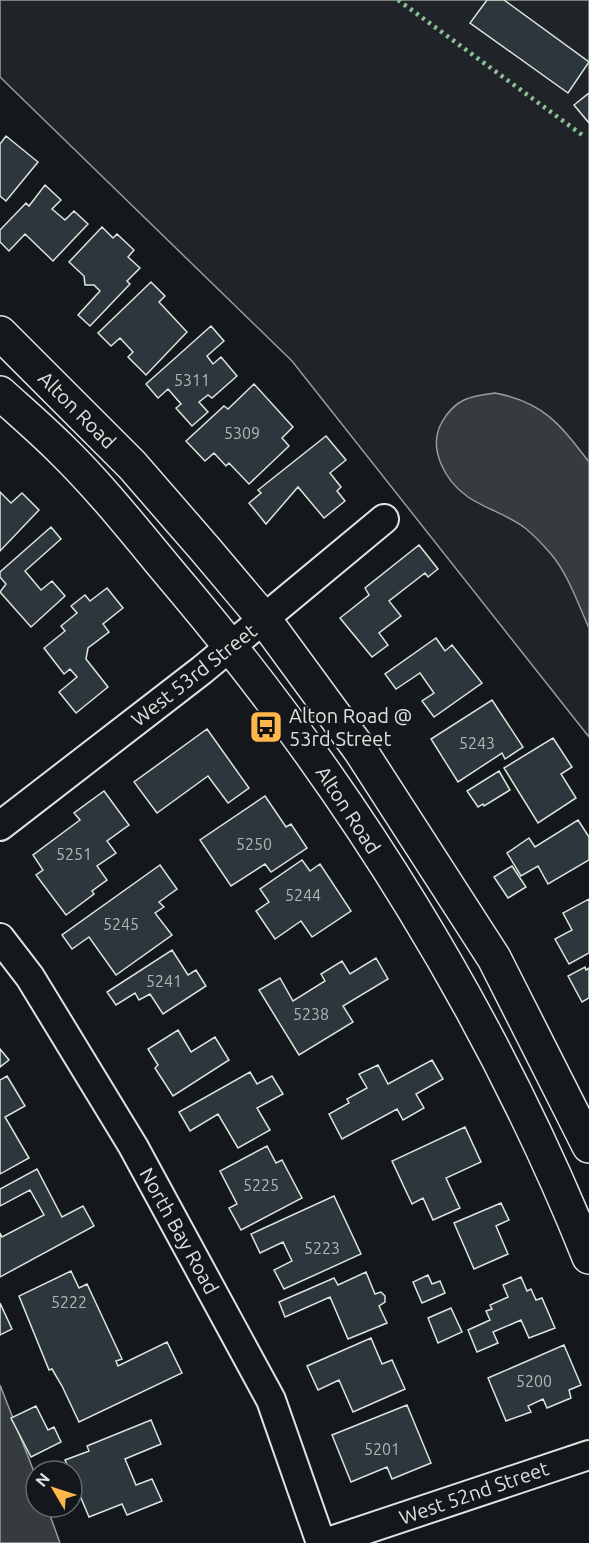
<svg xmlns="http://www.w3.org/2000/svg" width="589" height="1543" font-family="Ubuntu,sans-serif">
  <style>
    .green { fill: #202428; stroke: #939e99; stroke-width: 1.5 }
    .water { fill: #363b3e; stroke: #939e99; stroke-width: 1.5 }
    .building { fill: #2c363c; stroke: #d8e6dc; stroke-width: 1.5 }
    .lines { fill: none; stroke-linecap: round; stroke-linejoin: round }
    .minor-casing { stroke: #d8e6dc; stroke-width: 32 }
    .major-casing { stroke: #d8e6dc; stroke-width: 36 }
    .minor { stroke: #14181c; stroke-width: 28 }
    .major { stroke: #14181c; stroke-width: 33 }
    .hedge { stroke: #8ac095; stroke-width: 4.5; stroke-dasharray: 3 4.5; stroke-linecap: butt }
    .labels { text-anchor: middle; stroke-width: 4.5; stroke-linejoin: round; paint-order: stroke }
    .number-label { font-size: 16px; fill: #adbab4 }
    .street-label { font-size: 20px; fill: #d8e6dc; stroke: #14181c }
    .poi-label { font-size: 20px; fill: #d8e6dc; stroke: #14181c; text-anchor: start }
  </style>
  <rect width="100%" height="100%" fill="#14181c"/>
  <!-- green -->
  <path class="green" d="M0 0H589V737L292 361 0 77Z"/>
  <!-- water -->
  <path class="water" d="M495 393C543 402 560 424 589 462V628C578 604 568 574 551 554 544 546 534 535 525 528 508 515 486 509 468 497 445 481 427 448 442 422 455 399 470 396 495 393Z
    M0 1385 36 1477V1507H47L60 1543H0Z"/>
  <!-- building -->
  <path class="building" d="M487 0H504L589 62 568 93 470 23Z
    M589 93V123L574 105Z
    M6 136 38 162 6 201 0 196V144Z
    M45 185 61 200 52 209 65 220 74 211 88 224 53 261 25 234 9 251 0 242V230L26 203 29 206Z
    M102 227 113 238 117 234 134 250 128 257 140 268 127 281 130 284 90 326 78 315 100 291 94 285H85L84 276 69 262Z
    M151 282 165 296 159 302 187 332 146 375 128 357 133 352 120 338 111 346 98 333Z
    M211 326 224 341 207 356 213 364 221 357 237 376 212 398 208 395 199 402 208 412 192 426 176 408 181 404 168 389 158 398 146 384Z
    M254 384 293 427 282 438 289 446 249 484 229 463 226 466 214 453 205 461 186 441 224 406 228 409Z
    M326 436 346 460 330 473 341 487 337 491 345 501 324 518 298 487 266 524 249 503 261 493 258 490Z
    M0 492 11 503 22 493 39 510 0 551Z
    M51 527 61 539 25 571 41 590 52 581 65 596 31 627 0 592 6 584 0 577V572Z
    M419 545 438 569 428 577 425 573 389 601 401 616 379 633 388 645 372 657 340 618 369 595 365 588Z
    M107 588 123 608 103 624 109 632 88 648 86 659 108 687 76 713 59 692 77 677 70 669 64 674 44 648 65 631 61 626 77 613 71 606 85 595 90 601Z
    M436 638 445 651 452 645 482 683 434 717 422 701 434 693 420 673 396 689 385 674Z
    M492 700 523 747 505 759 502 753 458 782 431 739Z
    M207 729 249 788 228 803 208 776 157 813 134 782Z
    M553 738 572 767 561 774 576 798 538 823 504 768Z
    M499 771 510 790 484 806 483 804 478 807 467 791Z
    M104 791 129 825 107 841 116 853 97 866 107 880 92 891 94 894 66 915 36 875 43 870 33 855 80 820 74 813Z
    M265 796 286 827 291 824 307 848 271 872 265 864 231 886 200 840Z
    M578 820 589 837V860L548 884 538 866 521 876 507 853 529 838 535 847Z
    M302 860 310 871 320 864 351 911 312 937 301 921 275 939 256 911 269 902 260 889Z
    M160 865 177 889 159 902 164 907 155 913 172 935 116 975 89 937 72 949 62 935Z
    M512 866 526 887 508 898 494 877Z
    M589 899V953L569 964 555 939 572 930 563 913Z
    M172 950 188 975 196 970 206 986 163 1014 150 994 139 1000 135 993 116 1005 107 992Z
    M376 958 388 979 343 1006 353 1022 299 1055 259 990 280 978 293 1001 325 981 321 974 342 961 350 974Z
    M585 967 586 970 589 968V998L582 1002 568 976Z
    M178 1030 191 1052 215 1037 229 1060 173 1096 155 1068 158 1065 148 1049Z
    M0 1049 9 1060 0 1067Z
    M432 1060 443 1079 416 1094 424 1108 403 1120 397 1109 342 1139 329 1114 349 1103 347 1099 367 1088 359 1074 378 1065 388 1084Z
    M250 1072 257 1084 272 1076 283 1094 257 1108 270 1130 238 1148 218 1114 190 1131 179 1112Z
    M7 1076 25 1106 5 1117 29 1158 0 1174V1080Z
    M465 1127 481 1162 446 1178 460 1208 433 1220 423 1198 412 1204 392 1161Z
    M267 1146 276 1163 282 1160 302 1198 241 1230 229 1208 237 1204 220 1171Z
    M37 1169 62 1217 83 1206 94 1226 0 1277V1233L2 1237 44 1215 30 1190 0 1206V1189Z
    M334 1196 361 1254 284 1289 274 1270 292 1261 283 1242 260 1253 251 1234Z
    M501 1203 509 1220 496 1226 508 1254 474 1269 454 1223Z
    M71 1271 79 1288 87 1284 122 1359 116 1361 118 1366 167 1342 182 1373 79 1422 62 1386 52 1369 49 1370 19 1296Z
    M366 1272 375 1294 381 1292 385 1296V1302L379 1306 387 1323 348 1339 330 1297 285 1317 279 1302 334 1278 338 1285Z
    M428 1275 432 1284 440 1281 445 1293 422 1303 413 1282Z
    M521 1277 527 1291 531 1289 536 1300 542 1298 555 1328 529 1338 521 1320 493 1332 498 1343 477 1352 468 1330 490 1320 486 1311 492 1309 490 1305 508 1297 503 1285Z
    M0 1303 12 1329 0 1335Z
    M451 1308 462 1332 438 1343 428 1318Z
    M371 1338 382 1364 392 1360 405 1389 353 1412 339 1380 318 1390 307 1366Z
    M564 1345 581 1385 569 1390 571 1398 547 1408 543 1399 528 1406 531 1412 506 1421 488 1378Z
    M407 1405 431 1463 392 1479 387 1467 351 1482 332 1435Z
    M36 1406 48 1430 54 1427 61 1442 31 1457 11 1418Z
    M151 1420 161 1444 125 1459 136 1485 152 1479 162 1501 127 1515 122 1504 89 1517 65 1460 89 1451 87 1446Z"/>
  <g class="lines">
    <!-- minor casing -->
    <g class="minor-casing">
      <path id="minor" d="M0 826 202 670 384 519
        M0 938 30 977 133 1146 271 1400 321 1543
        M325 1543 589 1455"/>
    </g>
    <!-- major casing -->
    <g class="major-casing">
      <path id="major" d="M0 333 132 465 205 549 264 619 360 750 494 958 589 1146
        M0 393C21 412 42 430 62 450 106 493 144 543 184 590 351 789 492 1015 589 1257"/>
    </g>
    <!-- minor -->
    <use href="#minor" class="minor"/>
    <!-- major -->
    <use href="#major" class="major"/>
    <!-- hedge -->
    <path class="hedge" d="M398 0 585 137"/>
  </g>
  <!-- icons -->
  <defs>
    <g id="bus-square" transform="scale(1.725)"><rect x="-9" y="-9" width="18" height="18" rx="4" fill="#ffb74d" stroke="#14181c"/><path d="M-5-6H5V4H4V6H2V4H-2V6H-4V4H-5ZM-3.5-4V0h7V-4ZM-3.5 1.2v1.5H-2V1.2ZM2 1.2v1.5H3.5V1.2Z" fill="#111"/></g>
  </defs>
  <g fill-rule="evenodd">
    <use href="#bus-square" x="266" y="727"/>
  </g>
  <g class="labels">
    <!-- number labels -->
    <g class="number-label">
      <text x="192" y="386">5311</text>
      <text x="242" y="439">5309</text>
      <text x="477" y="749">5243</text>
      <text x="254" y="850">5250</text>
      <text x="74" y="860">5251</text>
      <text x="303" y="901">5244</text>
      <text x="121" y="930">5245</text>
      <text x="164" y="987">5241</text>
      <text x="311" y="1020">5238</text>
      <text x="261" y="1191">5225</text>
      <text x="322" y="1254">5223</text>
      <text x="69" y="1308">5222</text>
      <text x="534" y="1387">5200</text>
      <text x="382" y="1455">5201</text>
    </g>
    <!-- street labels -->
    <g class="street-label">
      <text transform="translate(77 410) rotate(45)" y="7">Alton Road</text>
      <text transform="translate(194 675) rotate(-38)" y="7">West 53rd Street</text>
      <text transform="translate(348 810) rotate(57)" y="7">Alton Road</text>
      <text transform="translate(179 1231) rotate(61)" y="7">North Bay Road</text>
      <text transform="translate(474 1493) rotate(-19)" y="7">West 52nd Street</text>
    </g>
    <!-- poi labels -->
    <g class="poi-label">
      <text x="289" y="723">Alton Road @<tspan x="289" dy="23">53rd Street</tspan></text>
    </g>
  </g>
  <!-- north arrow -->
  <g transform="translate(54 1489) rotate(309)"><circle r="28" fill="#14181c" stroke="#626a69" stroke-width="1.5"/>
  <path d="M0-4.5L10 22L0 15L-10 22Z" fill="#ffb74d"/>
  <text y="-9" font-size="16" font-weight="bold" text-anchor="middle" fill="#d8e6dc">N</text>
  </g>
</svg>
